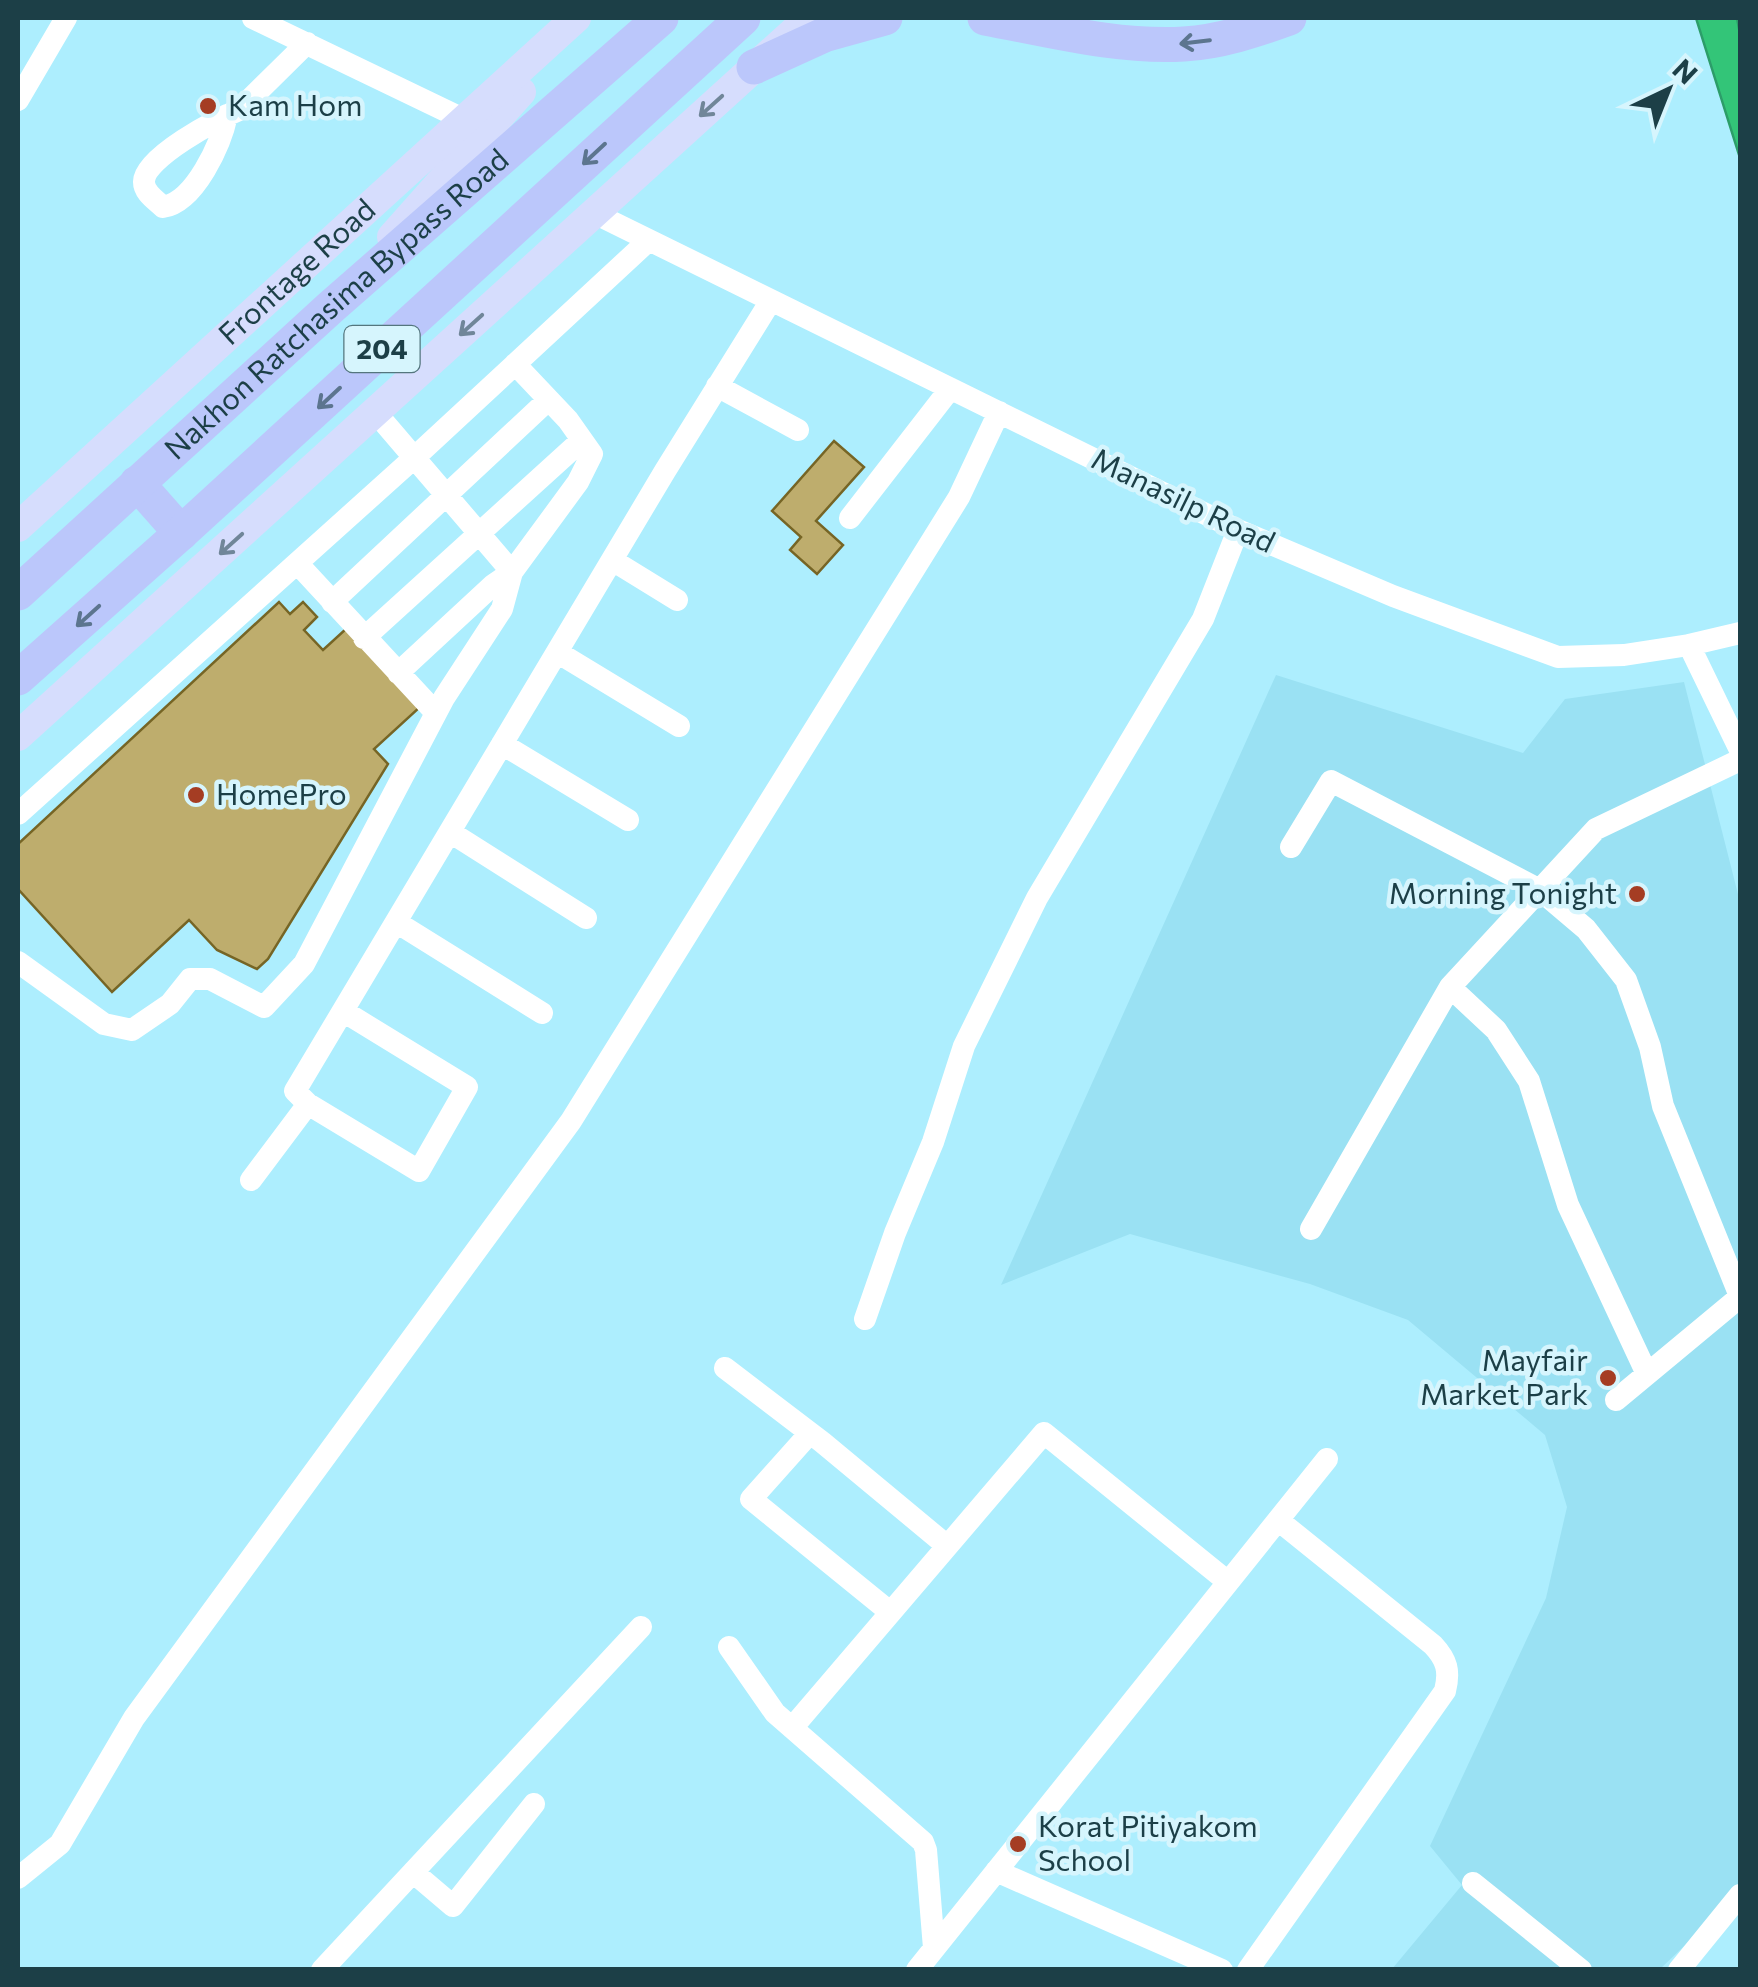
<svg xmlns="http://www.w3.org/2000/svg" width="1758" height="1987" font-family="Commissioner,sans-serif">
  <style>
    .built { fill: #9ae1f3 }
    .water { fill: #33c578; stroke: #2c9d69; stroke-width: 2.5 }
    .building { fill: #bead6d; stroke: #766525; stroke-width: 2.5 }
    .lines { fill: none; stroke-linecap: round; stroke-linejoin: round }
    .minor { stroke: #fff; stroke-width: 22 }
    .major { stroke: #d6ddfd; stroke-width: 30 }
    .highway { stroke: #bbc7fb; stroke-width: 35 }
    .oneway { stroke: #5c758f }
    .oneway2 { stroke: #708699 }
    .poi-dot { fill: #a53d23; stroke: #d6f5fd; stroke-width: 4 }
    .labels { text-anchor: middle; stroke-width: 9; stroke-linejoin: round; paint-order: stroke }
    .shield { fill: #d6f5fd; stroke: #54767e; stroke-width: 2.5 }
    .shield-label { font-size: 28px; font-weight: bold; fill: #1c3f47 }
    .poi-label { font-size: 30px; fill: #1c3f47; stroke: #d6f5fd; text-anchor: start }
    .street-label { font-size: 30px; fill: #1c3f47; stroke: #d6f5fd }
  </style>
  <rect width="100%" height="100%" fill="#adeefe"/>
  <!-- built -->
  <path class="built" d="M1276 675 1523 753 1565 699 1684 682 1740 902V1893L1660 1969H1392L1462 1885 1430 1846 1546 1598 1567 1507 1545 1435 1408 1320 1310 1284 1130 1234 1001 1285Z"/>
  <!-- water -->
  <path class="water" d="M1696 18H1737L1740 34V158Z"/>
  <!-- building -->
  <path class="building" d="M834 441 864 467 816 521 843 545 817 574 790 550 801 537 772 511Z
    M279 602 290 614 303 602 317 617 304 630 323 650 347 628 420 707 374 749 388 764 268 959 257 969 217 950 189 920 112 992 18 889V844Z"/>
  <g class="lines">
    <!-- minor -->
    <path class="minor" d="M253 18 465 120
      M18 100 66 18
      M227 115C221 144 195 202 163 207 156 200 144 193 144 182 143 158 219 118 239 110L307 43
      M594 213 1238 530 1393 596 1558 657 1624 655 1689 645 1740 750
      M717 386 798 430
      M850 518 950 389
      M612 560 677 600
      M297 563 436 713
      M332 602 547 401
      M364 638 582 440
      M1689 645 1740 633
      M557 652 679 726
      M398 673 493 585 512 572 578 482 592 454 568 420 515 364
      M502 744 628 820
      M18 814 415 457 648 241
      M450 832 586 918
      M1291 847 1331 781 1540 890 1586 929 1626 980 1650 1047 1663 1106 1740 1296
      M396 922 542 1013
      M18 962 104 1024 132 1030 170 1004 190 979H210L264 1007 304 964 444 698 502 609 512 572 376 413
      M1450 987 1496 1030 1529 1081 1568 1205 1647 1374
      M308 1104 419 1171 467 1087 343 1011
      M251 1180 308 1104 295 1091 665 471 770 302
      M1311 1229 1450 987 1596 829 1740 760
      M865 1319 895 1233 933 1142 964 1046 1037 898 1203 619 1238 530
      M725 1368 822 1442 946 1545
      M1616 1400 1740 1297
      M810 1433 751 1499 890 1612
      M729 1647 775 1713 923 1842 926 1850 934 1948
      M792 1728 1044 1433 1228 1582
      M996 1871 1222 1970
      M413 1872 453 1906 534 1804
      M18 1878 60 1844 134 1718 571 1121 959 497 999 412
      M1473 1883 1581 1970
      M322 1970 641 1627
      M917 1970 1327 1459
      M1248 1970 1445 1691C1450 1671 1447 1660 1433 1645L1278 1520
      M1679 1970 1740 1895"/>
    <!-- major -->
    <g class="major">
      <path d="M392 237 521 92"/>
      <path id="s1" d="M18 527 576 18"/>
      <path d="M18 736 809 18"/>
    </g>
    <!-- highway -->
    <g class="highway">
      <path d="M985 18C1050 30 1118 48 1184 44 1220 42 1256 30 1289 18"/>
      <path d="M754 67 824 35 885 18"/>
      <path d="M137 483 181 533"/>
      <path id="s2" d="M18 593 331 307 661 18"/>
      <path d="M18 678 181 533 743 18"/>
    </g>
  </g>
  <!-- one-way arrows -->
  <defs><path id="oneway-shaft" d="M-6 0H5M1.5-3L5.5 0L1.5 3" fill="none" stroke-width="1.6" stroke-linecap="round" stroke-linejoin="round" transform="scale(2.5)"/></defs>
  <g class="oneway">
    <use href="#oneway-shaft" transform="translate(1195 42) rotate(173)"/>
    <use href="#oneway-shaft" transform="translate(594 154) rotate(137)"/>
    <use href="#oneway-shaft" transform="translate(329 398) rotate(137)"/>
    <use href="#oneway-shaft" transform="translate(88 616) rotate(138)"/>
  </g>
  <g class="oneway2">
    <use href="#oneway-shaft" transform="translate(711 106) rotate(138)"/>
    <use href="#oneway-shaft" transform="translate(471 325) rotate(138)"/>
    <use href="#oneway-shaft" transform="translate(231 544) rotate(138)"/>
  </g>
  <!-- markers -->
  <g class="poi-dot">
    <circle cx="208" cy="106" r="10"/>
    <circle cx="196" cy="795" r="10"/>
    <circle cx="1637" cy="894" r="10"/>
    <circle cx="1608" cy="1378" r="10"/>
    <circle cx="1018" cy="1844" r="10"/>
  </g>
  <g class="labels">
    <!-- shield labels -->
    <rect class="shield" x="344.5" y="326" width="75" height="46" rx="8"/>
    <g class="shield-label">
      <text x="382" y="359">204</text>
    </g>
    <!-- poi labels -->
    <g class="poi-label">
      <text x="228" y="116">Kam Hom</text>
      <text x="216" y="805">HomePro</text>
      <text x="1617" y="904" text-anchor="end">Morning Tonight</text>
      <text x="1588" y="1371" text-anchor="end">Mayfair<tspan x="1588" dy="34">Market Park</tspan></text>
      <text x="1038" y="1837">Korat Pitiyakom<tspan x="1038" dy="34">School</tspan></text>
    </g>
    <!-- street labels -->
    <g class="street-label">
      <text dy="10" stroke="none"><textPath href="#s1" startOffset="378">Frontage Road</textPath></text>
      <text dy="10" stroke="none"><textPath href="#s2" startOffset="430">Nakhon Ratchasima Bypass Road</textPath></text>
      <text transform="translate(1183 501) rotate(26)" y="10">Manasilp Road</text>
    </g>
  </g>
  <!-- border -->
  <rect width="1758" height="1987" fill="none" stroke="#1c3f47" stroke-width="40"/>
  <!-- north arrow -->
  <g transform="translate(1668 90) rotate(43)" stroke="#d6f5fd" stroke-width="8" paint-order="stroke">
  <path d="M0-8L18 38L0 25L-18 38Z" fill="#1c3f47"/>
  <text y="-15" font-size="28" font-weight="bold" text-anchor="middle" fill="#1c3f47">N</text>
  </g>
</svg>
